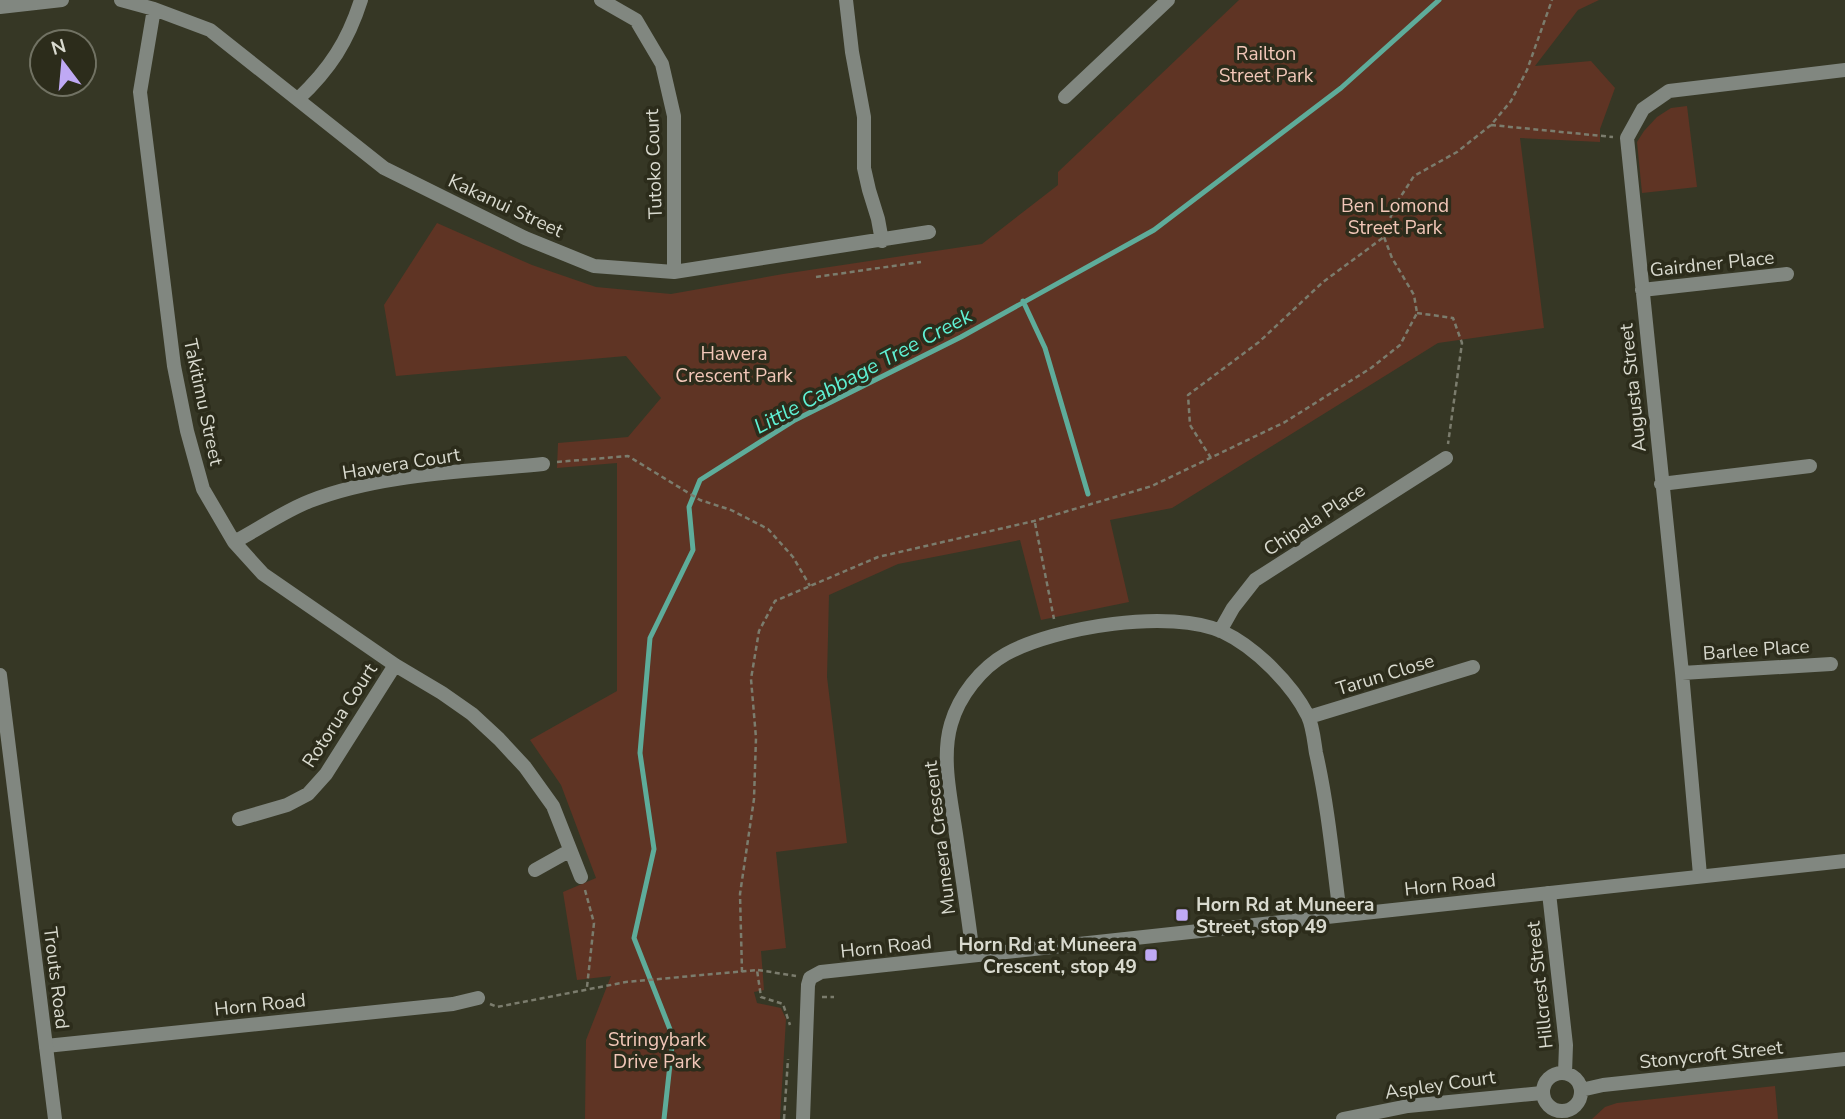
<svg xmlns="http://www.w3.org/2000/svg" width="1845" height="1119" font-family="'Nunito Sans',sans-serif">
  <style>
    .green { fill: #5f3424 }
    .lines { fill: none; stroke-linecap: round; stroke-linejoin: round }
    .stream { stroke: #5eac9a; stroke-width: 5 }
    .path { stroke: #7b7c6d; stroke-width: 2.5; stroke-dasharray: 5 3.5; stroke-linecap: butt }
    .minor { stroke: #818780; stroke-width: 14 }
    .tertiary { stroke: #818780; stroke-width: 14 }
    .poi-dot { fill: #bfa9f4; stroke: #2c2c1b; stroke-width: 2.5 }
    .labels { text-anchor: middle; stroke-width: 7; stroke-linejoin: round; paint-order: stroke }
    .park-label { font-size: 19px; fill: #f2c7b8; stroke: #2c2c1b }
    .street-label { font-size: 19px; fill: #d9dacf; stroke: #2c2c1b }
    .poi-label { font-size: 19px; font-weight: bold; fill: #d9dacf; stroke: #2c2c1b; text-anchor: start }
    .water-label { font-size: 21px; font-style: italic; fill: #5ff1d4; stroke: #2c2c1b }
  </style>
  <rect width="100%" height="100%" fill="#363725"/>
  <!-- green -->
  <path class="green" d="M1239 0H1599L1578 10 1535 66 1591 61 1615 88 1600 129V142L1520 138 1544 328 1438 343 1172 508 1110 520 1129 602 1041 620 1020 540 898 564 829 595 827 677 847 843 776 852 786 948 761 951 764 990 754 992 757 1003 781 1008 786 1019 780 1119H585L586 1040 611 976 577 980 563 892 596 878 561 785 530 740 617 691V463L557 468 558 443 628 437 661 398 626 356 396 376 384 305 437 223 532 265 596 287 671 294 783 274 982 244 1058 185V172Z
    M1687 106 1697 187 1642 193 1637 142 1644 131 1657 117 1671 108Z
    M1775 1086 1778 1119H1592L1605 1107 1617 1103Z"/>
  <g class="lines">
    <!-- stream -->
    <path class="stream" d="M1023 301 1045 348 1088 494
      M664 1119 673 1037 634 938 654 849 640 753 650 638 693 550 689 507 700 480 795 420 961 337 1154 230 1341 88 1439 0"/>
    <!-- path -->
    <path class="path" d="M1491 125 1613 137
      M816 277 921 262
      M1417 313 1453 318 1462 343 1448 444
      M1211 458 1190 425 1188 395 1259 342 1323 282 1384 237
      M557 462 628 456 700 500 731 510 768 529 793 557 810 586
      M1035 523 1054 619
      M585 890 594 923 587 987
      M758 970 796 976
      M742 972 740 894 754 799 756 738 751 679 759 631 775 601 878 557 1034 521 1152 486 1285 422 1371 368 1400 345 1417 313 1414 295 1392 258 1384 237 1394 207 1414 176 1457 152 1491 125 1511 101 1527 70 1552 0
      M822 997H834
      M490 1004 497 1007 626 982 757 970 761 997 783 1004 790 1025
      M784 1119 788 1059"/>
    <!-- minor -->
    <path class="minor" d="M121 0 154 9 210 30 384 168 525 238 594 266 674 272 929 232
      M601 0 636 20 662 64 674 116V272
      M846 0 852 52 864 117V168L869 190 878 219 882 241
      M0 7 62 0
      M154 9 140 92 174 366 187 431 203 489 234 542 263 574 395 665 442 693 472 714 499 739 525 767 553 806 581 877
      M1065 97 1168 0
      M298 99C330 69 348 41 361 0
      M1642 290 1787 274
      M1661 484 1810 466
      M234 542C259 529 284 511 310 501 382 473 467 472 543 464
      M1220 631 1233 608 1255 580 1446 458
      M1682 673 1831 664
      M1309 717 1473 667
      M239 819 287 805 308 794 326 774 395 665
      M535 870 569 851
      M1700 875 1682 673 1627 138 1643 109 1669 91 1845 70
      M1549 893 1566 1045 1565 1073
      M973 955C968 915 962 875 956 834 951 800 941 758 951 724 959 696 981 668 1006 654 1055 627 1171 608 1223 632 1255 647 1292 684 1308 716 1313 727 1314 741 1316 753 1328 806 1333 861 1340 915
      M46 1046 453 1004 478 998
      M1543 1092a19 19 0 1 1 38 0a19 19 0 1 1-38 0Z
      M1581 1090 1603 1085 1845 1059
      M1343 1119 1408 1106 1542 1093"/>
    <!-- tertiary -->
    <path class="tertiary" d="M0 675 55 1119
      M803 1119 808 985 810 978 821 972 1845 861"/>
  </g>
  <!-- markers -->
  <g class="poi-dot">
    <rect x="1175" y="908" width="14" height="14" rx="3.5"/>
    <rect x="1144" y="948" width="14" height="14" rx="3.5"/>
  </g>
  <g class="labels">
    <!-- park labels -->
    <g class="park-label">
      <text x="1266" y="60">Railton<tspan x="1266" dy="22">Street Park</tspan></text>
      <text x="1395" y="212">Ben Lomond<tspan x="1395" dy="22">Street Park</tspan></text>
      <text x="734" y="360">Hawera<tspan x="734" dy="22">Crescent Park</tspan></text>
      <text x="657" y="1046">Stringybark<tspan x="657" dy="22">Drive Park</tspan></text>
    </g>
    <!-- street labels -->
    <g class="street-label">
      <text transform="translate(653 164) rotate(-92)" y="7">Tutoko Court</text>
      <text transform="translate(506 205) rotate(25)" y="7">Kakanui Street</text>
      <text transform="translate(1712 263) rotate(-6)" y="7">Gairdner Place</text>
      <text transform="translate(1632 388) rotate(-96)" y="7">Augusta Street</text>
      <text transform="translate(204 402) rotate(78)" y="7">Takitimu Street</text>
      <text transform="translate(401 463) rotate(-9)" y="7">Hawera Court</text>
      <text transform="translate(1314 519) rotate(-33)" y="7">Chipala Place</text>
      <text transform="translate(1756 649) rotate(-4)" y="7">Barlee Place</text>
      <text transform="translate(1385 674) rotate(-17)" y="7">Tarun Close</text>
      <text transform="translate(339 715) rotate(-57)" y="7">Rotorua Court</text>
      <text transform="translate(939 838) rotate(-97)" y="7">Muneera Crescent</text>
      <text transform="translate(1450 884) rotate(-6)" y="7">Horn Road</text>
      <text transform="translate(886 946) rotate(-6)" y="7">Horn Road</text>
      <text transform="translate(57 978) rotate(83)" y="7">Trouts Road</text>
      <text transform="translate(1539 985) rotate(-96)" y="7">Hillcrest Street</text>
      <text transform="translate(260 1004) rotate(-6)" y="7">Horn Road</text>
      <text transform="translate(1711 1054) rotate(-6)" y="7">Stonycroft Street</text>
      <text transform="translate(1440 1084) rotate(-8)" y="7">Aspley Court</text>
    </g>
    <!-- poi labels -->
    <g class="poi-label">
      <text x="1196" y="911">Horn Rd at Muneera<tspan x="1196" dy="22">Street, stop 49</tspan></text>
      <text x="1137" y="951" text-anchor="end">Horn Rd at Muneera<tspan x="1137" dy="22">Crescent, stop 49</tspan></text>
    </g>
    <!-- water labels -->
    <g class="water-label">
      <text transform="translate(863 371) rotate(-28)" y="7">Little Cabbage Tree Creek</text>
    </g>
  </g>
  <!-- north arrow -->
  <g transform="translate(63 63) rotate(344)"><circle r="33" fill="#2c2c1b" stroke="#717263" stroke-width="2"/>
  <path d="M0-5L12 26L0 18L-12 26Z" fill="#bfa9f4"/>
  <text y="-10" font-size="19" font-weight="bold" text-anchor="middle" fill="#d9dacf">N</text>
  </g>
</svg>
